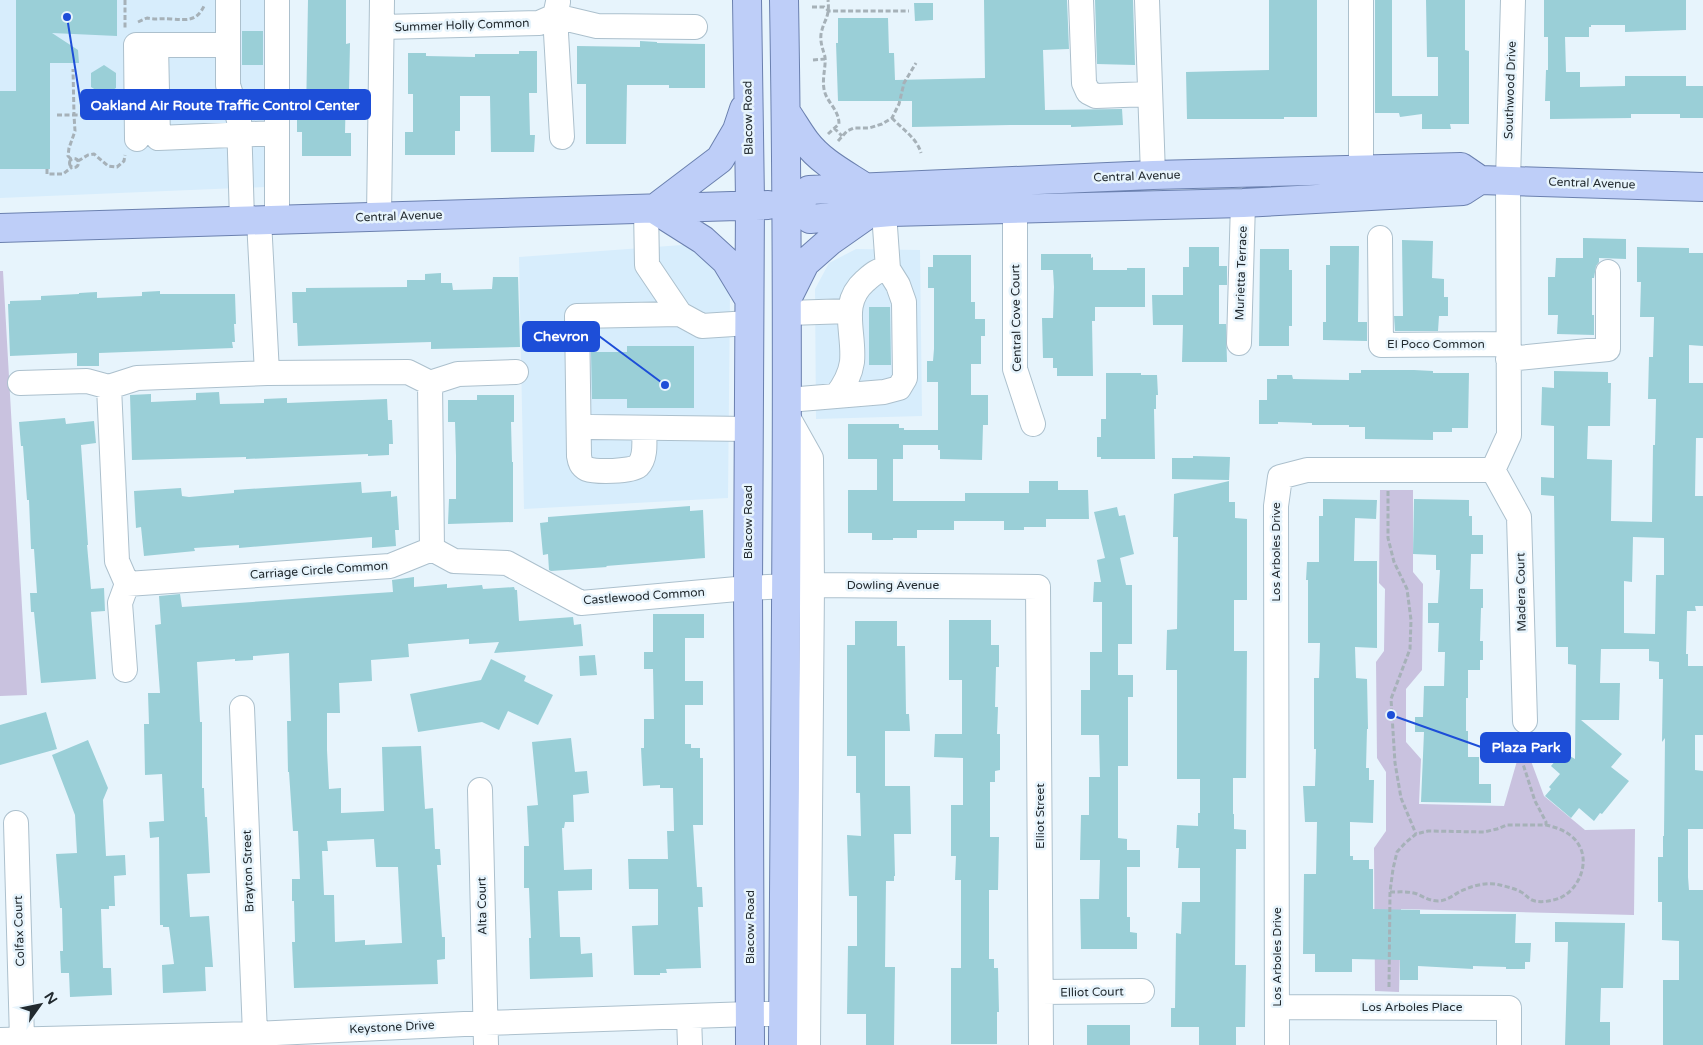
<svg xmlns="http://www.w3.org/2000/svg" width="1703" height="1045" font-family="'Varela Round',sans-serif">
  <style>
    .built { fill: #d7edfc }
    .green { fill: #c9c2df }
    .building { fill: #9acfd7; fill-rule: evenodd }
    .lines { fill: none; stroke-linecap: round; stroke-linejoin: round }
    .minor-casing { stroke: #acc0cd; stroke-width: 26 }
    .major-casing { stroke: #6b80af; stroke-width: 30 }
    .path { stroke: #a6b1b8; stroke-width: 3; stroke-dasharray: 5 2.5; stroke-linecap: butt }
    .minor { stroke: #fff; stroke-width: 24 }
    .major { stroke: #becef8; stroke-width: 28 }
    .labels { text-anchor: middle; stroke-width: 5; stroke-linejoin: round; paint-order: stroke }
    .street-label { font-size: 12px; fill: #222a2f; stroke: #e7f4fc }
    .leader { fill: none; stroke: #1d4ed8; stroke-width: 2 }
    .callout-dot { fill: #1d4ed8; stroke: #e7f4fc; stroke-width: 2 }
    .callout { fill: #1d4ed8; stroke: #1d4ed8; stroke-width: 2 }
    .callout-label { font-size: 14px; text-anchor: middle; font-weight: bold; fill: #fff }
  </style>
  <rect width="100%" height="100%" fill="#e7f4fc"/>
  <!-- built -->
  <path class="built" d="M0 0H289V186L0 198Z
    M696 244 719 263 730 291 728 498 524 509 519 257Z
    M856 249 920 250 922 416 816 419 815 289 829 263Z"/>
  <!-- green -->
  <path class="green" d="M0 271H3L27 695 0 696Z
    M1380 490H1413V572L1423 584 1422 670 1406 689V742L1421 759 1419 804 1504 806 1517 761H1531L1544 796 1585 830 1635 829 1634 915 1401 909 1399 992 1375 991 1374 848 1386 831V772L1377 758 1376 662 1384 651 1385 589 1379 583Z"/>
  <!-- building -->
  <path class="building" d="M16 0H117V36L52 33 78 50 79 63H50V169H0V91H16Z
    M308 0H346V44L350 43 349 90H346L345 133H351V156H302V132H297V117H306Z
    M984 0H1067L1069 49 1043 50 1045 110 1122 109 1123 125 1071 127V125H1010L912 127V101H838L836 43H838V18H888L889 53H894L895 80 985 78Z
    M1095 0H1133L1135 65 1097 64Z
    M1269 0H1317V117H1284V119H1187L1186 72 1269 70Z
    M1375 0H1392V96H1438V57H1427L1426 0H1465V50L1469 51V124H1450L1451 129H1422V114L1400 117 1399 113H1375Z
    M1544 0H1686V30L1625 32V25H1591V27H1589V37H1565L1566 72H1580V87L1625 86V76H1686V86H1703V118H1680V114H1631V118L1550 119V101H1545L1546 70H1548V37H1544Z
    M914 3H933V20L915 21Z
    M242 31H263V65H242Z
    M640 41 657 42V43L705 44V88H669V85H627L626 144H586V84H577V46L640 47Z
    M519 51H537V93H529L530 135H535L534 152H491L490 96H460V131H455V155H405V132H413V94H408V53H426V56L475 57V54H519Z
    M104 65 116 73V88L104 95 91 87V73Z
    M1583 238 1626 239V259L1599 258V262L1596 266 1594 278H1592V315H1594V335L1557 334 1558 315H1548V277H1555L1556 258H1583Z
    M1402 240 1433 241 1432 278 1444 279V297H1448V316H1439L1438 331H1395L1394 316H1403Z
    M1330 246H1359L1358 322H1367V341L1323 340V322H1326V265H1330Z
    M1189 247H1219V266H1227V285H1219V324H1226L1227 362H1182L1183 325H1153L1152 295H1183V267H1189Z
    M1637 247 1689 248V253H1703V346L1689 345V383H1703V438H1696L1695 496H1703V606H1695L1696 611H1687L1686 654H1688V666H1703V735H1695V770L1703 771V829H1688V877L1689 890H1703V1045H1663V980H1679V941L1662 940V902H1658V857H1663V836H1664L1665 738 1662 742 1663 679H1659V662L1649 661V649H1601L1600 683H1620L1619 720H1581L1622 754 1611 767 1629 781 1602 814 1600 813 1594 821 1579 808 1571 818 1545 796 1551 789 1549 787 1560 774 1551 766 1563 752 1575 759 1576 665 1568 664V647H1556L1554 496 1541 495V477L1554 478V426L1541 425 1542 387 1554 388V371L1608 372V383H1611L1610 426H1588L1587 459 1612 460 1611 521 1652 522 1653 445H1655L1656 399H1648L1649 357H1653L1654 317H1640L1641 282H1637ZM1633 537 1664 538V575H1656L1655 634 1624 633V581L1632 582Z
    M1260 249H1289V270H1292V326H1289V346H1259Z
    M1041 254H1091V258L1093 257V270H1127V268H1145V307H1095V321H1092L1093 376H1057V368H1053V358H1043L1042 318H1053L1054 287 1053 270H1041Z
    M933 255H971V302H975V319H985V336H981V364H971V395H988V425H983L982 460 940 459V450H938V445H903V459H893V501H965V493H1029V481H1058V490H1088L1089 519H1046V527H1024V530H1004V521H954V530H917V538H893V540H872V533H848V490H877V459H848V424H899V428H904V430H938V382H927V361H933L934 349V288H928V267H933Z
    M441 273V283H452L453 290 492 289 493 277H518L520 347 431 349V342L298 346 297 323H293L292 292H306V288L407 287V280H425V274Z
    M160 291V294H235L236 324H234L235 342H232L233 348 99 353V366H77V353L10 356 8 304H10V301L41 300V296L79 294V293L97 292V298L142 296V292Z
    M869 307H890L891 365H869Z
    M627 346H694V408H627V399H592L591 352H627Z
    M1361 370H1414L1433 371V373H1469L1468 428H1452V432H1433V440L1365 439V427H1349V425H1312V423L1278 422V424H1259V400H1267V379H1277V375H1292L1293 379 1349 380V373H1361Z
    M1106 373H1141V375H1157L1158 395H1156V409H1154L1155 459H1101V457H1097V437H1101V419H1106Z
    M219 392 220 404 264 403V399L287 398V403L387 399 388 420H392L393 444H389V455L368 456V454L246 459V457L132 460 130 395 151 394V402L196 400V393Z
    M477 395H514V422H511L512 462H513V522L448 524 449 499H456V456L455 422H448V400H477Z
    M65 418 66 424 94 421 96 443 81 445 88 545H87L91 589 104 588 105 611 91 612 96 679 41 683 34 612H31L30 593H37L34 549H31L29 500H27L23 446H21L19 422Z
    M1193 456 1230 457 1229 480 1172 479V458H1193Z
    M1229 481V502H1235V518L1247 519V600H1234V651H1247L1246 778H1233V814H1234V829L1246 830V849H1236L1235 965H1246L1245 1027H1236V1045H1199V1027H1171V1008H1175L1176 933 1181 934 1182 902H1200V868H1178L1179 848H1176L1177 825 1198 826V813H1200V779H1177V670H1166L1167 630 1177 629 1178 537H1173L1174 494Z
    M361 482 362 493 391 491V497L397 496 399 530H395L396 546 372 548V537L239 548V545L194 548 195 551 144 556 141 527 136 528 134 491 181 488 182 496 189 497 234 493V490Z
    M1323 499 1377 500 1376 519 1355 518 1354 561H1377V648L1355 647 1356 678 1367 679 1368 729H1367L1366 768H1369V780H1374L1373 823 1350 822V856H1353V860H1369V869H1373V909L1420 910V914H1516L1515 943H1531L1530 962H1525V969H1506V967L1473 966V969L1418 966V980H1400V960L1352 959V972H1315V954H1303L1304 874H1316L1317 822H1305L1303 786H1315L1316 749H1314V678H1319L1320 643H1308V580H1306L1307 562H1319V516H1323Z
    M1414 499 1469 500V516H1472V535H1483V554H1471L1470 589H1483V608H1481L1480 641H1483V660H1480V670H1468V698H1466V731H1468V757H1479V784H1491V803L1421 802 1424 732H1415V717H1423L1424 686H1444L1445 652H1438L1439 623H1428V603H1438L1440 570H1436V555L1413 554Z
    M690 506V511L703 510 705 558 606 566 607 567 551 571 549 570 548 554 543 555 540 523 548 522V517Z
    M1117 507 1119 516 1125 515 1134 554 1120 558 1126 585H1132V644H1118V675H1133V697H1128V766H1118V838L1127 839V850H1140V867H1127V917H1130V932L1137 933V949H1081L1080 899H1099L1100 860H1080L1081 815H1089V777H1100L1099 735H1081V690H1090V652H1102V602H1093L1094 582H1101L1097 560 1105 558 1094 512Z
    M414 577V587L447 584V588L482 585 483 589 514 587 515 590H517L519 621 573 617 574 625 581 624 583 646 494 653 499 642 469 644V639L408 644 409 657 371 660 372 681 339 683 340 713H327V750L329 789 341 788V813L384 811 382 747 421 746 425 809 433 808 435 849H440L441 865H437L442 937H445V959L437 960 438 984 294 988 292 942H295L294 901H292V879H300L298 831H293L289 772H288L287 721H291L289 653 253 656V660L235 661V659L197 662 200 722H202V788H204L205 817H207L210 873 187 874 190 917 209 916 213 967H205L206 991 163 993 162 965 174 964 169 927H163V925H160L159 837 150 838 149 822 164 821 162 774 145 775 144 724H149L148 693H160L155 625 161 624 159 596 180 594 182 607 348 595 393 592 392 580ZM374 839 376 867H398L402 943 365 945V940L335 942 334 895H324L322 851H328L327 841Z
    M653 614H704V638H685V681H703V705H685V744H691V748H700V758H703V825H693L697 887H702L703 907H698L701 968 666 969 667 973H660V975H634L632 926 658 925V889H629L628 859H668L667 831H674L673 788H660V785L643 786 641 748H644V719H654L653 669H644V652H653Z
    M949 620H991V645H999V667H996L995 707H998L997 734H1000V770L995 771V782H990V837H999L998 890H989V959H994V968H998L999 1012H997V1044H951V968H961V880H955L956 856H951V805H963V758L934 757 935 734H962V680H949Z
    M855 621H897V646H905L906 714H909L910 731H885V786H910L911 834H894L895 876H894V881H886L885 967H895L894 1045H866V1014H847L848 946H857V896H849L847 835 861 836 860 793H856V756H847V645H855Z
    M595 655 597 675 580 676 579 656Z
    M491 659 526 676 524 681 553 695 538 725 508 711 499 730 482 722 418 732 410 694 481 680Z
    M46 712 57 749 0 765V725Z
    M571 738 575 772 587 771 589 793 573 795 574 822H565L564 828H562L564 870 592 869V890L558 891 560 937H580L581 954 592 953 593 977 530 979 529 938H531L529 888H524V846H529L527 806 538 805 532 742Z
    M88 740 108 788 103 800 106 856 125 855 126 875 114 876 115 906H109V909H101L103 968H111L112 995 70 997 69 973H61L60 951H63L62 908H60L56 854 77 853 75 815 52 755Z
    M1555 922 1625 923 1623 988H1601L1600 1022H1610V1045H1565L1568 942H1555Z
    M1087 1025H1130V1045H1087Z"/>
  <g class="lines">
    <!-- minor casing -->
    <g class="minor-casing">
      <path id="minor" d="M228 0V85L239 120 242 220
        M1081 0 1084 83 1088 92 1096 96 1150 94
        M1147 0 1153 175
        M1361 0V170
        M558 2 555 16 562 137
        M555 16 597 26 695 27
        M382 27 539 23 555 16
        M156 45 158 138 277 133
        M137 139 136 45H227
        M646 209 647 265 680 314 702 326 749 323
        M1015 209V369L1033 424
        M379 216 382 0
        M259 220 267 373
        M277 220V0
        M1380 238 1381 345 1508 344
        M788 313 850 311
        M1239 343 1243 203
        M1508 359 1608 349V272
        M20 383 87 381 109 387 137 378 267 373 408 372 430 383 458 374 516 372
        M430 383 432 549
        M109 387 117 561 127 584 120 603 125 670
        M836 396C844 386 850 376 852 362 855 332 839 304 865 281 873 274 877 270 888 269
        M788 400 884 392 899 388 905 378 904 302 898 285 888 269 884 213
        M788 417 811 458 812 585 808 1045
        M591 427 749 429
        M644 428C644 439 647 457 638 466 631 472 595 472 587 469 581 466 580 462 579 456L577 316 680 314
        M1493 470 1509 435 1508 180 1513 0
        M1493 470 1519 517 1525 721
        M432 549 454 561 507 563 581 603 748 588 812 585 1038 587 1041 1045
        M127 584 390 566 432 549
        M242 708 255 1034
        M480 790 486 1045
        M16 823 22 1039
        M1041 992 1142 991
        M1277 1007 1509 1008V1045
        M689 1017 690 1045
        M0 1040 255 1034 485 1023 750 1014H784
        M1277 1045 1276 506 1280 477 1307 470H1493"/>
    </g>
    <!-- major casing -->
    <g class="major-casing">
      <path id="major" d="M747 0 750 200 748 588 750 1045
        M786 112C793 122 799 133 806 142 821 162 845 174 866 188
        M1480 180 1461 167 1153 175 809 190 797 205 810 219 891 212 1243 203 1463 191 1480 180 1703 187
        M654 209 720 159 737 130 744 109
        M654 209 703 240 726 261 749 299
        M0 228 768 205
        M789 295 805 263 830 241 867 215
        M783 1045C785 697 790 348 784 0"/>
    </g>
    <!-- path -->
    <path class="path" d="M125 0V28
      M812 7H824L829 11H909
      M138 22 147 18C157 20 162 18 171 19 188 20 197 22 205 4
      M813 60 825 59
      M57 115H74L73 69
      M103 116 104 95H115
      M892 118C902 129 917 138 921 153
      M834 128 842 136
      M828 134 839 124C839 109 826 102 824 89 822 78 826 67 825 57 823 49 820 43 821 34 824 19 830 18 828 0
      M838 141 847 131 854 128H869L882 124 892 118 899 104 904 83 916 63
      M69.5 163a4.5 4.5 0 1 1 9 0a4.5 4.5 0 1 1-9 0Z
      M71 159 68 156 69 148 75 131 74 115 115 116
      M78 161 88 155 94 154 108 166 117 167 124 161 125 155
      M47 169V174H63L72 167
      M1388 491V538L1394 562 1407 589 1411 620 1410 649 1391 699 1395 763 1401 798 1416 834
      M1390 892C1399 892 1408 891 1417 894 1424 897 1430 901 1438 901 1449 901 1456 892 1466 889 1475 885 1486 883 1496 884 1504 886 1514 888 1521 892 1525 894 1527 897 1530 899 1538 904 1551 901 1560 898 1578 890 1589 865 1580 847 1573 833 1559 828 1546 825
      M1389 987 1390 892 1393 869 1397 852 1405 843 1416 834 1428 831 1484 832 1497 829 1507 825H1546V822L1535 801 1523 764 1524 741"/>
    <!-- minor -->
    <use href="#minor" class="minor"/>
    <!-- major -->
    <use href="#major" class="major"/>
  </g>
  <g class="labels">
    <!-- street labels -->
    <g class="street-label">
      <text transform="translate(462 25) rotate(-2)" y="4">Summer Holly Common</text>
      <text transform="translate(1510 90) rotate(-88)" y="4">Southwood Drive</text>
      <text transform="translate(748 118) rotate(-91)" y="4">Blacow Road</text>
      <text transform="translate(1137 176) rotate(-2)" y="4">Central Avenue</text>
      <text transform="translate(1592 183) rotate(2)" y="4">Central Avenue</text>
      <text transform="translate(399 216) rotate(-2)" y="4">Central Avenue</text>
      <text transform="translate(1241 273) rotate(-88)" y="4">Murietta Terrace</text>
      <text transform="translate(1016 318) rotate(-91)" y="4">Central Cove Court</text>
      <text x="1436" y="348">El Poco Common</text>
      <text transform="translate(748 522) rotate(-90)" y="4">Blacow Road</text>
      <text transform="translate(1276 552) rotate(-90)" y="4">Los Arboles Drive</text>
      <text transform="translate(319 570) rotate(-4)" y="4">Carriage Circle Common</text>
      <text x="893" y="589">Dowling Avenue</text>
      <text transform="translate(1521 592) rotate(-91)" y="4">Madera Court</text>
      <text transform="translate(644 596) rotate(-4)" y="4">Castlewood Common</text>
      <text transform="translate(1040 816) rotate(-90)" y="4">Elliot Street</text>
      <text transform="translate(248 871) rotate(-92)" y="4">Brayton Street</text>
      <text transform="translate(482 906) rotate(-91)" y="4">Alta Court</text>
      <text transform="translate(750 927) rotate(-90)" y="4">Blacow Road</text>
      <text transform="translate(19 931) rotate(-92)" y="4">Colfax Court</text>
      <text transform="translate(1277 957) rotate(-90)" y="4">Los Arboles Drive</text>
      <text transform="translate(1092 992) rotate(-1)" y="4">Elliot Court</text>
      <text x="1412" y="1011">Los Arboles Place</text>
      <text transform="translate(392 1027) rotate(-3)" y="4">Keystone Drive</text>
    </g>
  </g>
  <!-- callouts -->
  <path class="leader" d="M67 17L81 105M665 385L599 336M1391 715L1481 747"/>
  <g class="callout-dot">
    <circle cx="67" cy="17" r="5"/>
    <circle cx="665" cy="385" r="5"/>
    <circle cx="1391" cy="715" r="5"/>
  </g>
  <g class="callout">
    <rect x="81" y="90" width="289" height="29" rx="5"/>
    <rect x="523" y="322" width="76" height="29" rx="5"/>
    <rect x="1481" y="733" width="89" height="29" rx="5"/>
  </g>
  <g class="callout-label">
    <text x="225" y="110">Oakland Air Route Traffic Control Center</text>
    <text x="561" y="341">Chevron</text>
    <text x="1526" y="752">Plaza Park</text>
  </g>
  <!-- north arrow -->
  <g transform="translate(40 1005) rotate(57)" stroke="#e7f4fc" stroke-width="4" paint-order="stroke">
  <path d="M0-4L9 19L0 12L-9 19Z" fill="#222a2f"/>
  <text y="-8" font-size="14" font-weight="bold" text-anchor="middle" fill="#222a2f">N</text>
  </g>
</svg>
